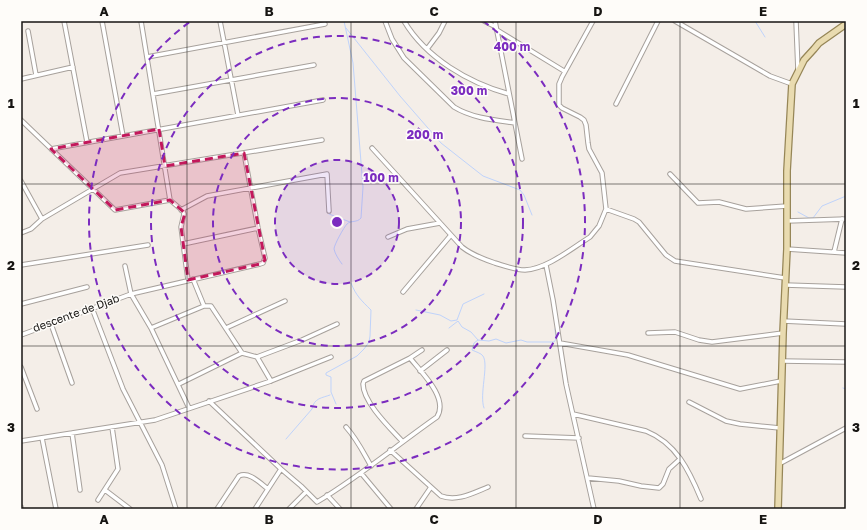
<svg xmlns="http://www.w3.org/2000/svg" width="867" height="530" font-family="'Golos Text',sans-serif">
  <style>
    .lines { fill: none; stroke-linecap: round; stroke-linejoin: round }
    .stream { stroke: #bfd3fb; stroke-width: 1 }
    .minor-casing { stroke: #a7a19c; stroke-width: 5.5 }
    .primary-casing { stroke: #968657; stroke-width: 8 }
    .minor { stroke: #fff; stroke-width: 3.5 }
    .primary { stroke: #e9dbb0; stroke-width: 5.5 }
    .marked { fill: #c2185b; fill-opacity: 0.2; stroke: #c2185b; stroke-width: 3; stroke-dasharray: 8 5; stroke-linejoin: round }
    .grid { fill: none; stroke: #171513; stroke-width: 1; stroke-opacity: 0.55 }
    .ring { fill: none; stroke: #7b2cbf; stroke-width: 2; stroke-dasharray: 7 5 }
    .labels { text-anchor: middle; stroke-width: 3; stroke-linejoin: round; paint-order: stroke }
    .street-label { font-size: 11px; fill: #171513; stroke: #fefcf9 }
    .centre { fill: #7b2cbf; stroke: #fefcf9; stroke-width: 2 }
    .ring-label { font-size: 12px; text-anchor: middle; font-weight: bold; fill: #7b2cbf; stroke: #fefcf9; stroke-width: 3; stroke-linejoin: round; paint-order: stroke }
    .neatline { fill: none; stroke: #171513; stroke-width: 1.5 }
    .grid-label { font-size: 13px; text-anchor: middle; font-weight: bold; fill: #171513 }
  </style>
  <rect width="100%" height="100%" fill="#f4eee8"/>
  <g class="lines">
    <!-- stream -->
    <path class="stream" d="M755 21 765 37
      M346 28 400 96 441 143 483 176 520 190 524 195 532 215
      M798 212 809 218H813L822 206 846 196
      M329 214 350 222
      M342 264C339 260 335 254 334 249 334 245 344 227 347 224 351 220 357 223 361 218L363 187 353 63 344 21
      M416 310 440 315 451 321 457 320 463 304 484 294
      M449 328 458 321 462 327 471 332 478 340
      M843 388 846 389
      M336 404 331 392V377L326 375V373L357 356 364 349 369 342 370 336 371 310C362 301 356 296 351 283
      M484 408C479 395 489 365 483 356 481 353 476 352 472 350L474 343 478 340 489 341 496 339 506 343 521 340 527 342H554L556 339 555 329
      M286 439 312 409C314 398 322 398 330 395"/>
    <!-- minor casing -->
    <g class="minor-casing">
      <path id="minor" d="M64 21 87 142
        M102 21 123 136
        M141 21 170 200 183 211 184 214 181 227 188 280
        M220 21 238 115
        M385 21 392 39 404 58 454 107C472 118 494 120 515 123
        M404 21C426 58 469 83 509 94
        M484 21 496 27
        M495 21 522 159
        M675 21 770 76 792 84
        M796 21 798 71
        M497 30 564 71
        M28 31 36 75
        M427 49 439 33 445 21
        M147 57 325 24
        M21 79 73 67
        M153 94 314 65
        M616 104 658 21
        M21 120 115 210 170 200
        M372 148 462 247C472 255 483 259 495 263 505 266 515 270 525 270 547 269 572 248 590 237L599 226 606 209 602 173 589 149 588 143 586 125 584 120 580 117 562 108 559 105V84L562 77 593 21
        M51 149 323 100
        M670 174 698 203 719 202 746 209 787 206
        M21 181 42 219
        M606 209 634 219 639 222 666 255 675 261 785 278
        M181 210 207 196 327 174 329 211
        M787 221 846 219
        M21 233 31 229 42 219 120 173 322 140
        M388 237 407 229 440 223
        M183 244 258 228
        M787 249 846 253
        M834 252 842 219
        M21 265 148 245
        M546 265 553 300 566 384 594 509
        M125 266 131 294 151 328 189 408
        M193 279 204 306
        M785 285 846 287
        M403 292 451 235
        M21 304 87 287
        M92 308 123 389 162 465 176 509
        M783 321 846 324
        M51 324 72 383
        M151 328 204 306H211L242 353
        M226 328 285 301
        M648 333 675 332 699 340 712 342 783 333
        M21 335 131 294 260 264 263 263 265 258 258 228 244 153
        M560 343 628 355 740 389 781 381
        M257 357 271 381
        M782 361 846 362
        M21 367 37 409
        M420 371 447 350
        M179 384 242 353 257 357 302 340 337 324
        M209 401 281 469 301 486 317 502C359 477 397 445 437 417 449 398 421 372 410 358
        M689 402 726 421 740 424 780 428
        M573 414 646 431C676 443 689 470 701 499
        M346 427C357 439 363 452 371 466
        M72 433 80 490
        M525 436 579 438
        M42 438 56 509
        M21 441 155 420 271 381 331 357
        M402 441C390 428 363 402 363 384L364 381 410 358 422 350
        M390 450 441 496C457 502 473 493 488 487
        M779 464 846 428
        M361 473 391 509
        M588 478 619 481 641 486 659 488 663 484 669 469 680 459
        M105 490 130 509
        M327 495 340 509
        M98 500 118 469 112 427
        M21 507V509
        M217 509 239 476C249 471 260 483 268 489
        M255 509 281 469
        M289 509 306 492
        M416 509 431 487"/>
    </g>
    <!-- primary casing -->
    <g class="primary-casing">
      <path id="primary" d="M778 509 783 333 787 249V171L792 84 804 60 814 49 819 43 846 24"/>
    </g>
    <!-- minor -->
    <use href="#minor" class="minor"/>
    <!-- primary -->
    <use href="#primary" class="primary"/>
  </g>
  <!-- marked area -->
  <path class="marked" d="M159 129 165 166 244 153 265 260 260 264 188 280 181 227 185 213 170 200 115 210 51 149Z"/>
  <!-- grid -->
  <path class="grid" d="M187 21V509M351 21V509M516 21V509M680 21V509M21 184H846M21 346H846"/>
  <!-- distance rings -->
  <circle cx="337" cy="222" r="62" fill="#7b2cbf" fill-opacity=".12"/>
  <g class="ring">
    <circle cx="337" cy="222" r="62"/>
    <circle cx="337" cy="222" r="124"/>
    <circle cx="337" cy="222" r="186"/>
    <path d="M483 21A248 248 0 1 1 191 21"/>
  </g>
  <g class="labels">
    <!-- street labels -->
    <g class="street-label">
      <text transform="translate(76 313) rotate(-20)" y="4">descente de Djab</text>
    </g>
  </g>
  <circle cx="337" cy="222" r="6" class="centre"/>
  <g class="ring-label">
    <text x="512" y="51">400 m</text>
    <text x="469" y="95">300 m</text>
    <text x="425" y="139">200 m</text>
    <text x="381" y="182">100 m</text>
  </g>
  <!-- border -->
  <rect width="867" height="530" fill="none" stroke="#fefcf9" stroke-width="44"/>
  <rect x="22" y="22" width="823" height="486" class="neatline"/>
  <g class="grid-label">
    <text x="104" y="16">A</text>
    <text x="269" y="16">B</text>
    <text x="434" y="16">C</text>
    <text x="598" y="16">D</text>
    <text x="763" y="16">E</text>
    <text x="11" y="108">1</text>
    <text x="856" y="108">1</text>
    <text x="11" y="270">2</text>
    <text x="856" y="270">2</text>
    <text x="11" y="432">3</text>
    <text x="856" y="432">3</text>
    <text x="104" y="524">A</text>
    <text x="269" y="524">B</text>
    <text x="434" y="524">C</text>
    <text x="598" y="524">D</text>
    <text x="763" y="524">E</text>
  </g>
</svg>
